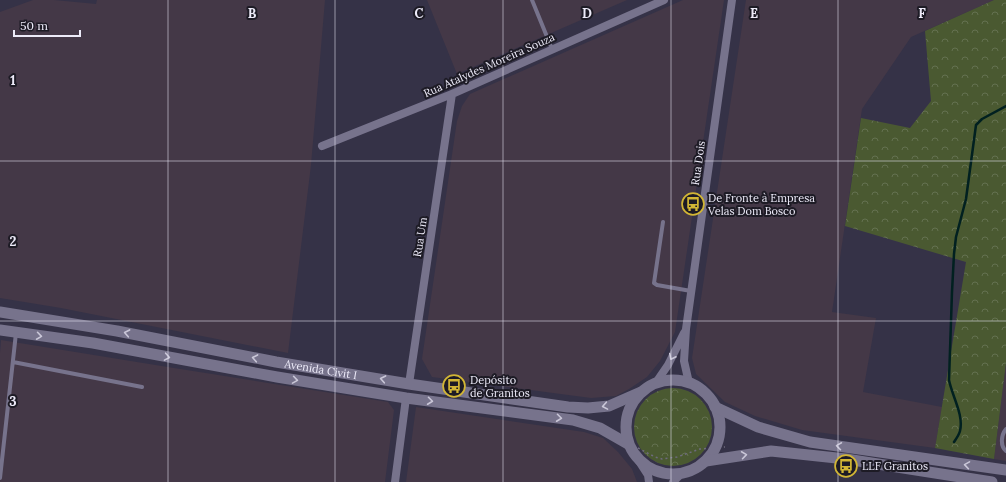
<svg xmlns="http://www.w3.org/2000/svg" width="1006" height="482" font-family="Lora,serif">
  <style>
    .industrial { fill: #443847 }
    .forest { fill: url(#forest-crowns) }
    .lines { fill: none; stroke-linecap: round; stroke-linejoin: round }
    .stream { stroke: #012020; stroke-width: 2.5 }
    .path { stroke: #6e6b7e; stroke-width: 1.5; stroke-dasharray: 2 3; stroke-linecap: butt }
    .lane { stroke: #77738c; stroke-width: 4 }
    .street { stroke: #77738c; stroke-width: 8 }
    .secondary { stroke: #77738c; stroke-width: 11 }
    .oneway { stroke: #cac7d8 }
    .grid { fill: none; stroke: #edebf9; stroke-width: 1; stroke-opacity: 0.55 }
    .labels { text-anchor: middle; stroke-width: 4; stroke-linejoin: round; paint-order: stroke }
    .street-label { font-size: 11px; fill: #edebf9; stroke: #1d1b25 }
    .poi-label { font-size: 11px; fill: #edebf9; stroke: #1d1b25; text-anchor: start }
    .grid-label { font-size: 13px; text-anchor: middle; font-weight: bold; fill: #edebf9; stroke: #1d1b25; stroke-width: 4; stroke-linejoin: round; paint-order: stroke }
  </style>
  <defs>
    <pattern id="forest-crowns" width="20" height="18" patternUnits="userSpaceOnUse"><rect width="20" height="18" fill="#4a5931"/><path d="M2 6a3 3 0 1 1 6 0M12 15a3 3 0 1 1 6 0" fill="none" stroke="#647150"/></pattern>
  </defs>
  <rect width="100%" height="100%" fill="#353247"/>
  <!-- industrial -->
  <path class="industrial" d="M33 0H54L96 4 97 0H325L311 165 288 353 61 308 0 298V12Z
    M427 0H627L457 74Z
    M683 0H724L675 332 660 361 647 377 629 389 616 396 591 398 432 377 422 359 457 121 462 106 470 94Z
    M746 0H994L911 37 862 109 832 312 876 318 863 392 942 407 935 448 802 430 755 416 725 402 696 374 692 358Z
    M1 340 174 368 388 402 394 410 385 482H0V353Z
    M1006 363V461L994 459Z
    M416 407 584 432 603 438 618 452 632 469 637 482H406Z"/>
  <!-- forest -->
  <path class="forest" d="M994 0H1006V363L994 459 935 448 966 262 845 226 861 118 910 128 931 101 925 31Z
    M634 427a39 39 0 1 1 78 0a39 39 0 1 1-78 0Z"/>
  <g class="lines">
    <!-- stream -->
    <path class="stream" d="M954 442C956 439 959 435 960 431 964 415 952 396 949 380L952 292 954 254 956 237 966 199 976 125 982 119 1006 106"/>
    <!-- path -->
    <path class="path" d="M638 448 655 457 662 459 677 457 700 449 725 447"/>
    <!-- lane -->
    <path class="lane" d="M532 0 552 49
      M663 222 654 283 657 285 691 291
      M13 362 142 387
      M1006 429C1001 435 1000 446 1006 451
      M0 478 16 333"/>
    <!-- street -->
    <path class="street" d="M322 146 452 94 664 0
      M689 383 684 361 686 329 732 0
      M409 384 452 94
      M655 384 668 365 684 333
      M637 458 648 475 649 482
      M395 482 406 398
      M673 482 681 474"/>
    <!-- secondary -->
    <g class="secondary">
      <path id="s1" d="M0 312 117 331 276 362 409 384 568 407 588 408 609 406 641 392"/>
      <path d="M0 330 93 343 277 377 406 398 573 420 600 428 628 444"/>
      <circle cx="673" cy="427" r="47"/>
      <path d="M715 407 758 427 810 442 1006 470"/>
      <path d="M706 461 771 451 846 459 992 482"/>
    </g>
  </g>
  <!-- one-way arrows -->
  <defs><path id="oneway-chevron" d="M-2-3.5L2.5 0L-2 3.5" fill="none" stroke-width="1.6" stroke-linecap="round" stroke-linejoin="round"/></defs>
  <g class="oneway">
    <use href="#oneway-chevron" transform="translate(127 333) rotate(-169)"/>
    <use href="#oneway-chevron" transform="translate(39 336) rotate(8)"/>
    <use href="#oneway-chevron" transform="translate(167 357) rotate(10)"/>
    <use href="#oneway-chevron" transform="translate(672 357) rotate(117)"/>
    <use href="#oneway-chevron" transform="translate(255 358) rotate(-169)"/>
    <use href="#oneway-chevron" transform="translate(383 379) rotate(-169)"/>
    <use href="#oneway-chevron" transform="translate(295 380) rotate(9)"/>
    <use href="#oneway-chevron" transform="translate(430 401) rotate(7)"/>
    <use href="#oneway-chevron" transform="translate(605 406) rotate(170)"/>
    <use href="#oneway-chevron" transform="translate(559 418) rotate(7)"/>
    <use href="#oneway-chevron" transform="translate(839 446) rotate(-172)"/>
    <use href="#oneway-chevron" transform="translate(744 455) rotate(-8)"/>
    <use href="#oneway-chevron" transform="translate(967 465) rotate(-171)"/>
  </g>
  <!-- grid -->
  <path class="grid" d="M168 0V482M335 0V482M503 0V482M671 0V482M838 0V482M0 161H1006M0 321H1006"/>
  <!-- icons -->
  <defs>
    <g id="bus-ring" transform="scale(1.15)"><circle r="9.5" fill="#1d1b25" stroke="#d2b635" stroke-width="1.5"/><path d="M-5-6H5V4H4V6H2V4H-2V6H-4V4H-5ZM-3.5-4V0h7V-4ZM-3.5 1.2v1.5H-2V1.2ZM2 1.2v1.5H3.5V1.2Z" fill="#d2b635"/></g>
  </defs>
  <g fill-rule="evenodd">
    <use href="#bus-ring" x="693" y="204"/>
    <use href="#bus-ring" x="454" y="386"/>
    <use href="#bus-ring" x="846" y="466"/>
  </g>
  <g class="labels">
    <!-- street labels -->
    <g class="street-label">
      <text transform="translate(489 65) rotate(-24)" y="4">Rua Atalydes Moreira Souza</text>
      <text transform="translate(698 163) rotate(-82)" y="4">Rua Dois</text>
      <text transform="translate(420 237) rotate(-81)" y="4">Rua Um</text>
      <text dy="4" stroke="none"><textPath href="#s1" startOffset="326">Avenida Civit I</textPath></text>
    </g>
    <!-- poi labels -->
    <g class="poi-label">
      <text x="708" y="202">De Fronte à Empresa<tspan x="708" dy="13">Velas Dom Bosco</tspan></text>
      <text x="470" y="384">Depósito<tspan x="470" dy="13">de Granitos</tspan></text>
      <text x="862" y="470">LLF Granitos</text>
    </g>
  </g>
  <g class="grid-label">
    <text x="252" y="18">B</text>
    <text x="419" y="18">C</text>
    <text x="587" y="18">D</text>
    <text x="754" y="18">E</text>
    <text x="922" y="18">F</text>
    <text x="13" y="85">1</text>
    <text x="13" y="246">2</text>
    <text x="13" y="406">3</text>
  </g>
  <!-- scale -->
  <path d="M14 30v6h66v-6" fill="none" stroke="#edebf9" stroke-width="2"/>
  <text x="20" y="30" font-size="12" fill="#edebf9" stroke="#1d1b25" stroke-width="3" paint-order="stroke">50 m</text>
</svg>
